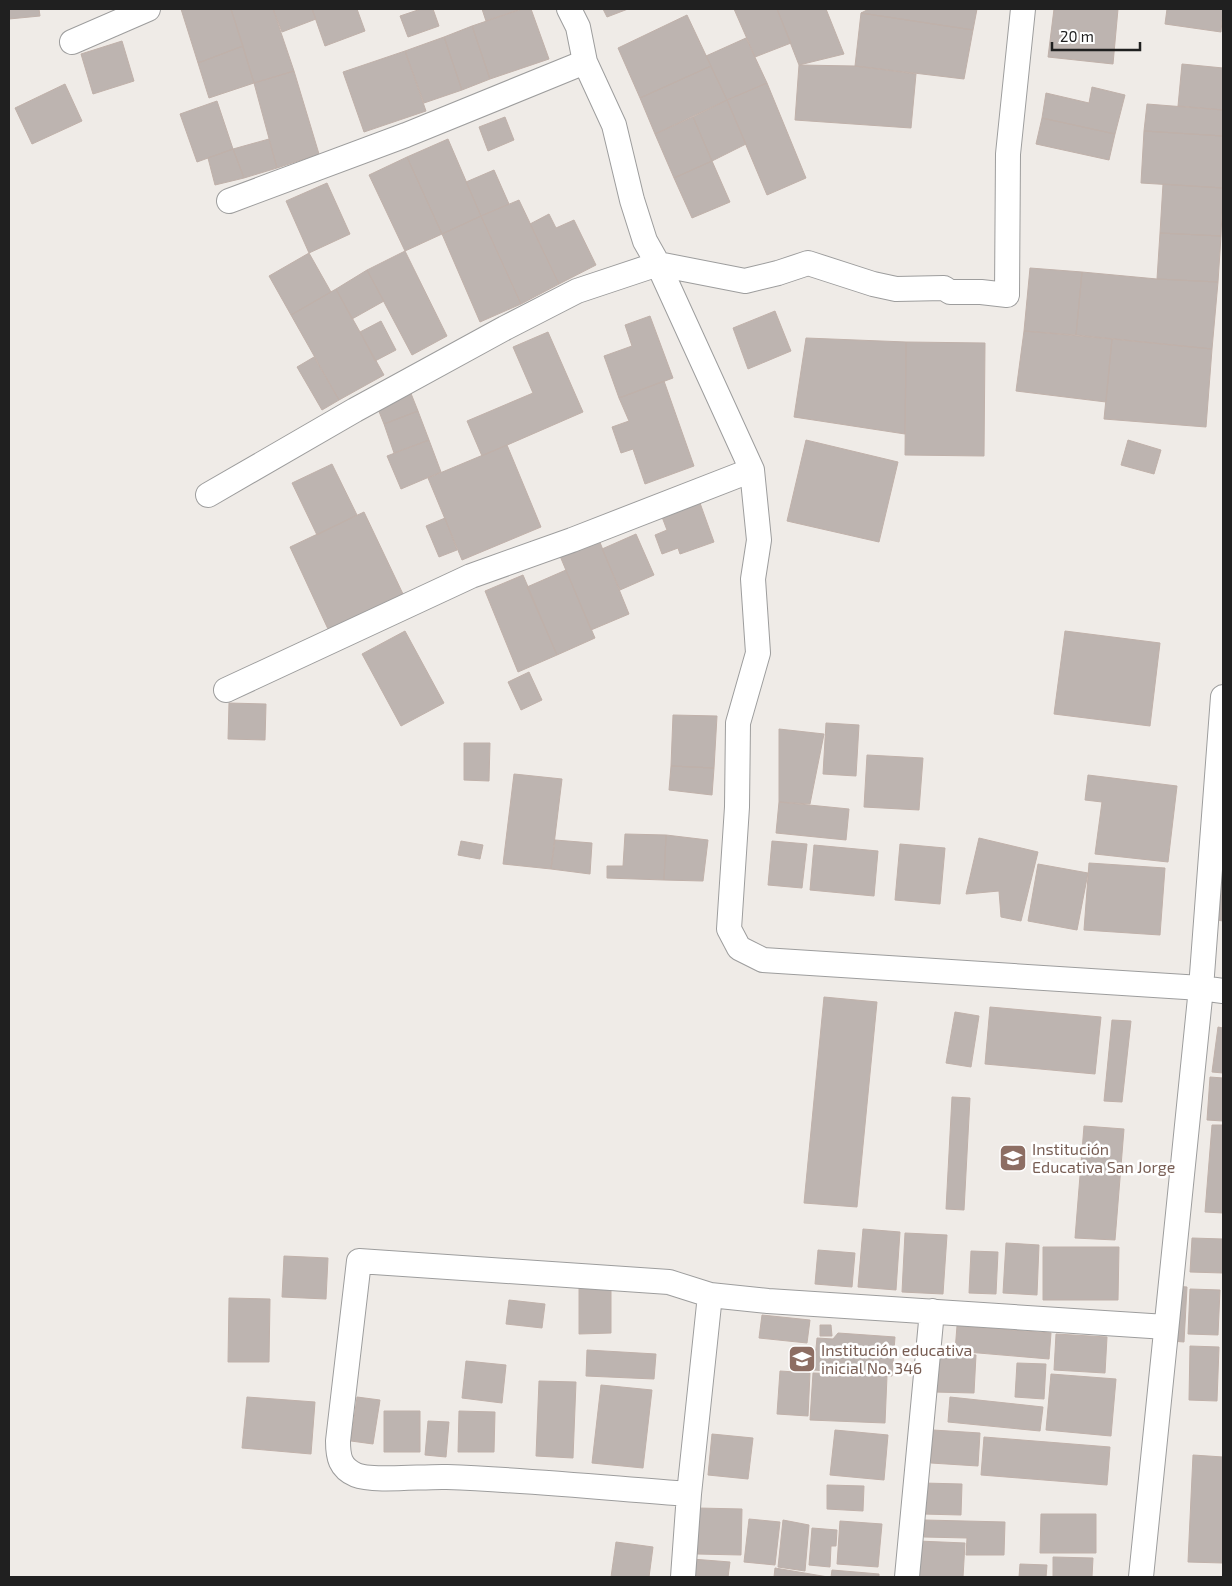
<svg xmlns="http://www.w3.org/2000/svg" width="1232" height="1586" font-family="'Exo 2',sans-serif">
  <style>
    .building { fill: #bdb4b0; stroke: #c0b1aa }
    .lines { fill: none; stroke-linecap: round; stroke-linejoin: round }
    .minor-casing { stroke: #9d9d9d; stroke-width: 26 }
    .minor { stroke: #fff; stroke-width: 24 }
    .labels { text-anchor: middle; stroke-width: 5; stroke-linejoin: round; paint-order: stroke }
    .education-label { font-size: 16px; fill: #785e54; stroke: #fff; text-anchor: start }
  </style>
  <rect width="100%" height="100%" fill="#efebe7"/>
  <!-- building -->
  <path class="building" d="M9 9H39L40 16 9 19Z
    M181 9H231L243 46 198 63Z
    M231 9H273L294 71 254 83Z
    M273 9H312L316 19 282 32Z
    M312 9H357L365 31 325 46Z
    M421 9H433L439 26 408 37 400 16Z
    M482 9H518V10L486 21Z
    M522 9H531L549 59 490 79 472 26Z
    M603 9H628L607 17Z
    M734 9H777L791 43 755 57Z
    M777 9H826L844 54 799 65Z
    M869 9H977L973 30 861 13Z
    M1054 9H1118L1113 64 1048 57Z
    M1167 9H1223L1221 32 1165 24Z
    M861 13 973 30 964 79 855 66Z
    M687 15 711 66 640 98 618 48Z
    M472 26 490 79 462 90 444 37Z
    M444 37 462 90 424 103 405 51Z
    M746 38 767 83 727 100 706 56Z
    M122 41 134 81 93 94 81 54Z
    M243 46 254 83 209 98 198 63Z
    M405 51 426 111 364 132 343 72Z
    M1182 64 1223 68V110L1178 106Z
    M799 65 855 66 916 74 911 128 795 120Z
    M711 66 727 100 655 134 640 98Z
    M294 71 319 154 277 168 254 83Z
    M767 83 806 178 767 195 727 100Z
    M65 84 82 121 32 144 15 108Z
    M1092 87 1125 95 1115 134 1042 118 1046 93 1089 103Z
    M727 100 746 144 712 161 693 117Z
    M217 101 233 149 197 162 180 114Z
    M1147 104 1223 110V136L1144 131Z
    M505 117 514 140 488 151 479 127Z
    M693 117 712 161 674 178 655 134Z
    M1042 118 1115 134 1109 160 1036 144Z
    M1144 131 1223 136V188L1141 183Z
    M269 139 277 168 244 178 233 149Z
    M448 139 481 216 442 234 407 157Z
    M233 149 244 178 215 185 208 158Z
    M407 157 442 234 405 251 369 175Z
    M712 161 730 202 692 218 674 178Z
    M494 170 509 204 481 216 466 182Z
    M327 183 350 234 309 253 286 201Z
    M1163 184 1223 188 1221 236 1160 233Z
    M519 200 559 284 521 304 481 216Z
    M549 214 556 228 574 220 596 265 559 284 530 224Z
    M481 216 521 304 480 322 442 234Z
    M1160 233 1221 236 1218 282 1157 279Z
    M405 251 447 336 412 355 367 270Z
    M309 253 331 292 291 315 269 276Z
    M1030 268 1082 272 1076 335 1024 331Z
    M367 270 384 301 352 319 336 289Z
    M1082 272 1157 279 1218 282 1212 349 1076 335Z
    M336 289 384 375 339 400 291 315Z
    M775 311 791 351 748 369 733 328Z
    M650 316 673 378 619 398 604 356 632 346 625 325Z
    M381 321 396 350 375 361 360 332Z
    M1024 331 1112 339 1106 402 1016 391Z
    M548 332 583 412 482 456 467 421 533 393 513 347Z
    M806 338 906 342 905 434 794 417Z
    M1112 339 1212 349 1206 427 1104 419Z
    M906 342 985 343 984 456 905 455Z
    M314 357 339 400 322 410 297 367Z
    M664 381 694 466 645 484 633 449 621 453 612 427 629 421 619 398Z
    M410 391 418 411 384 424 376 404Z
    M418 411 429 440 394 453 384 424Z
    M429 440 441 472 401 489 387 456Z
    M806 440 898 462 879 542 787 521Z
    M1128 440 1161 450 1154 474 1121 465Z
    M507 445 541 527 462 560 428 478Z
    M332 464 357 515 317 535 292 483Z
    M700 503 714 542 680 554 678 548 662 554 655 535 667 530 662 517Z
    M364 512 403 594 328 629 290 547Z
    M445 518 457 550 439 557 426 526Z
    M636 534 654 575 620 590 602 549Z
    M599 540 629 614 591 630 560 556Z
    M566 570 595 638 557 655 527 587Z
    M523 575 557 655 518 672 485 591Z
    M405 631 444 703 401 726 362 654Z
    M1065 631 1160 643 1150 726 1054 714Z
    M529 672 542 700 521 710 508 682Z
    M229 703 266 704 265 740 228 739Z
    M673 715 717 716 714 768 671 766Z
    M826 723 859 725 856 776 823 774Z
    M779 729 824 734 810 804 779 802Z
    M464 743H490L489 781 464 780Z
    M867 755 923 758 919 810 864 807Z
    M671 766 714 768 712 795 669 790Z
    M514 774 562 779 551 869 503 864Z
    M1088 775 1177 786 1168 862 1095 854 1102 802 1085 800Z
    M779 802 849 809 846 840 776 833Z
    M1223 820V921L1210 919Z
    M625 834 666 835 664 880 607 878V866H623Z
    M666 835 708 840 703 881 664 880Z
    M979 838 1038 852 1021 921 1001 917 999 891 966 894Z
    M555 840 592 843 590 874 551 869Z
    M461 841 483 845 480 859 458 855Z
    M772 841 807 844 802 888 768 885Z
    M900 844 945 848 940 904 895 900Z
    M814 845 878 851 874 896 810 890Z
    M1089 863 1165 868 1160 935 1084 930Z
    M1038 864 1088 873 1077 930 1028 921Z
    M824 997 877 1002 857 1207 804 1203Z
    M990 1007 1101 1017 1095 1074 985 1064Z
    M955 1012 979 1016 971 1067 946 1063Z
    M1112 1020 1131 1021 1122 1102 1104 1101Z
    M1218 1027 1223 1028V1073L1212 1072Z
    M1210 1077 1223 1078V1121L1207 1120Z
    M952 1097 970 1098 964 1210 946 1209Z
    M1212 1125H1223V1213L1205 1212Z
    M1084 1126 1124 1129 1115 1240 1075 1238Z
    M863 1229 900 1232 896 1290 858 1287Z
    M905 1233 947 1235 943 1294 902 1292Z
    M1192 1238 1223 1239V1273L1190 1272Z
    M1006 1243 1039 1245 1037 1295 1003 1293Z
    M1043 1247H1119L1118 1300H1043Z
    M818 1250 855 1253 852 1287 815 1284Z
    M971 1251 998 1252 996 1294 969 1293Z
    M284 1256 328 1258 326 1299 282 1297Z
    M1175 1286 1187 1287 1184 1342 1171 1341Z
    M579 1288H611V1333L579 1334Z
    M1190 1289 1220 1290 1218 1335 1188 1334Z
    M229 1298 270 1299 269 1362H228Z
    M509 1300 545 1304 542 1328 506 1324Z
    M762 1315 810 1320 807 1343 759 1338Z
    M820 1325H831L832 1336H820Z
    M957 1326 1051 1333 1049 1359 955 1351Z
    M838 1333 895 1337 892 1376 814 1370 817 1338 833 1339Z
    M1056 1334 1107 1337 1105 1373 1054 1370Z
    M1190 1346 1219 1347 1217 1401 1189 1400Z
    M587 1350 656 1354 654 1379 586 1376Z
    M936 1352 976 1355 974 1393 934 1392Z
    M466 1361 506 1365 502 1403 462 1398Z
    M1017 1363 1046 1364 1044 1399 1015 1397Z
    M780 1371 810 1373 808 1416 777 1414Z
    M813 1373 887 1376 885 1423 810 1420Z
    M1051 1374 1116 1379 1111 1436 1046 1430Z
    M539 1381 576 1382 573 1458 536 1456Z
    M601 1385 652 1390 643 1468 592 1463Z
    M247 1397 315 1402 311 1454 242 1448Z
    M357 1397 380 1400 373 1444 351 1441Z
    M950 1397 1043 1407 1040 1431 948 1422Z
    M384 1411H420V1452H384Z
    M459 1411 495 1412 494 1452H458Z
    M428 1421 449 1422 446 1457 425 1455Z
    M835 1430 888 1435 884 1480 830 1475Z
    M933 1430 980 1433 978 1466 931 1463Z
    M712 1434 753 1438 748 1479 708 1475Z
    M984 1437 1110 1447 1107 1485 981 1475Z
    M1193 1455 1223 1457V1563L1188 1562Z
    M923 1483 962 1484 961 1515 922 1514Z
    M827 1485 864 1486 863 1511 827 1509Z
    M698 1508 742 1509 741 1555 697 1554Z
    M1041 1514H1096V1553H1040Z
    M749 1519 780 1522 775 1565 744 1562Z
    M783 1520 809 1525 805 1571 778 1567Z
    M925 1520 1005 1522 1004 1555H966L967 1538 924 1537Z
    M840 1521 882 1524 878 1567 837 1564Z
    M812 1528 837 1530 836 1546H831L830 1567 809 1565Z
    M918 1541 965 1543 963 1577H917Z
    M616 1542 653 1547 649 1577H611Z
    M1053 1557 1093 1558 1092 1577H1053Z
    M692 1559 730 1562 728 1577H690Z
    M1020 1564 1047 1565 1046 1577H1019Z
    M775 1568 828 1577H774Z
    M832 1570 879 1574V1577H831Z"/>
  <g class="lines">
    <!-- minor casing -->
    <g class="minor-casing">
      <path id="minor" d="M569 9 578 27 585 62 614 125 632 200 645 241 658 264 752 470 759 540 753 579 758 653 738 723 737 807 729 929 739 948 763 960 1201 988 1223 991
        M72 42 148 9
        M229 201 406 135 585 62
        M208 495 355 410 505 328 577 291 658 264 745 281 778 273 808 263 873 284 896 289 944 288 950 292H981L1007 295 1008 154 1023 9
        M226 690 471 576 572 540 752 470
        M689 1494C608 1488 527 1480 447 1477 425 1476 373 1482 356 1475 340 1468 338 1457 338 1441L359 1261 669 1282 710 1295
        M683 1577 689 1494 710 1295 768 1301 1166 1327
        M907 1577 932 1311
        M1141 1577 1201 988 1223 697"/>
    </g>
    <!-- minor -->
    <use href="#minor" class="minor"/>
  </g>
  <!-- icons -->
  <defs>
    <g id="school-square" transform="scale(1.4375)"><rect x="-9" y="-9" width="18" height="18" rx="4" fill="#8d6e63" stroke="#fff"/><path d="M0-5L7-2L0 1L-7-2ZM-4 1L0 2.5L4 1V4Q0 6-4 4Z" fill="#fff"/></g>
  </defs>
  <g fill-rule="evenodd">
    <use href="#school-square" x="1013" y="1158"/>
    <use href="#school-square" x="802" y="1359"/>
  </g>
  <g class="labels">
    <!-- education labels -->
    <g class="education-label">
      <text x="1032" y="1155">Institución<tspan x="1032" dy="18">Educativa San Jorge</tspan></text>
      <text x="821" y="1356">Institución educativa<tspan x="821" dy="18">inicial No. 346</tspan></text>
    </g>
  </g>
  <!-- border -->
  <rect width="1232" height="1586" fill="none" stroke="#202020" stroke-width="20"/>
  <!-- scale -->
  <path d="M1052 42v8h88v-8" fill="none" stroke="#202020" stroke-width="2.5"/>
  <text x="1060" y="42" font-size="15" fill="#202020" stroke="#ffffff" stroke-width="4" paint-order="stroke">20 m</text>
</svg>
